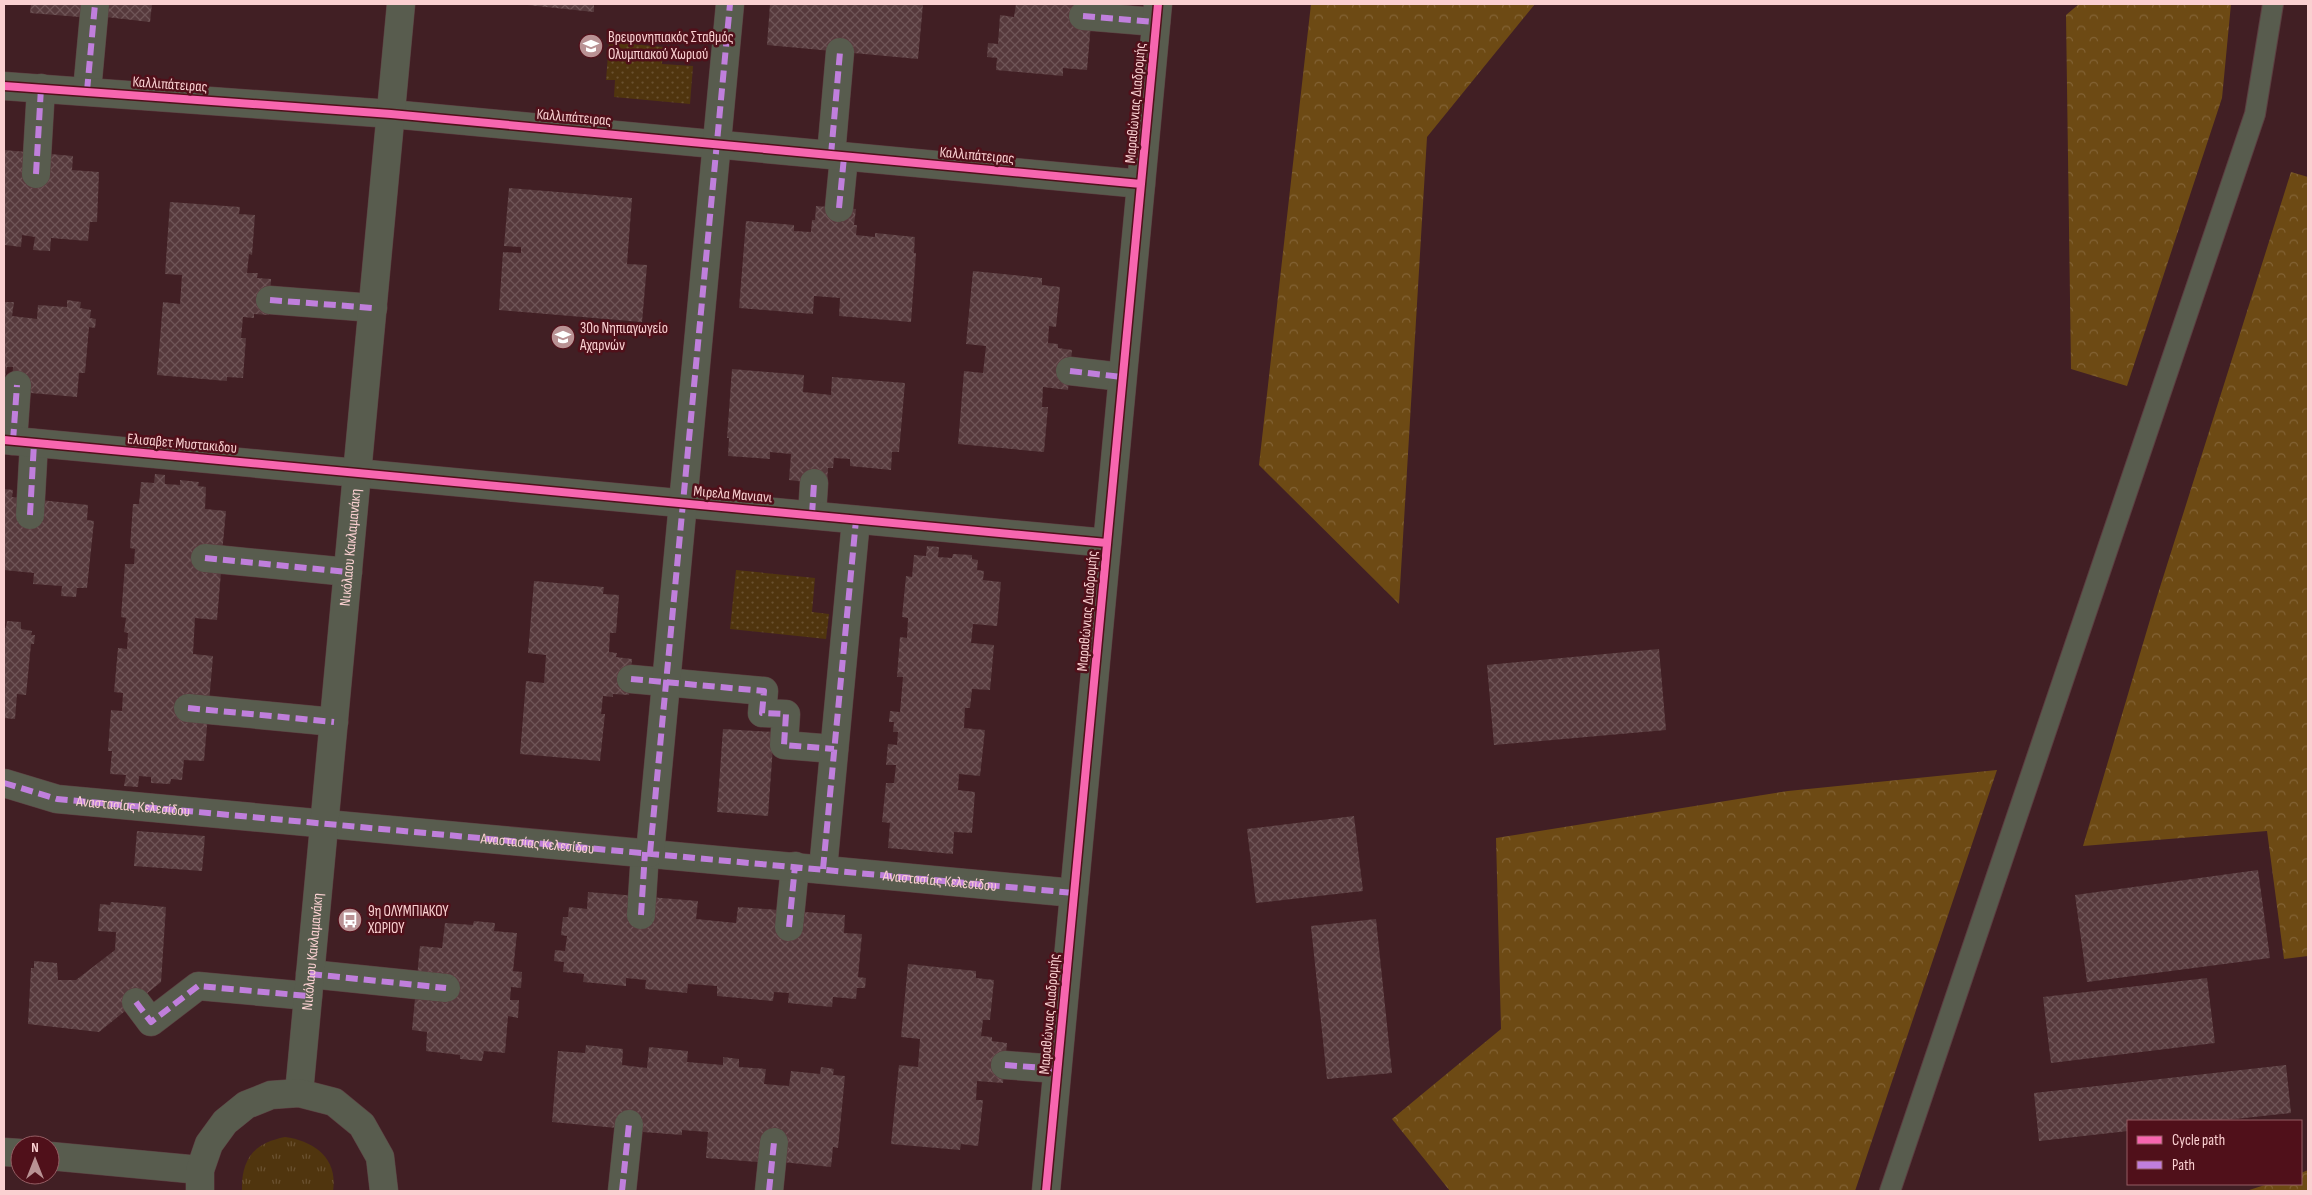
<svg xmlns="http://www.w3.org/2000/svg" width="2312" height="1195" font-family="'Sofia Sans Condensed',sans-serif">
  <style>
    .grass { fill: url(#grass-tufts) }
    .forest { fill: url(#forest-crowns) }
    .park { fill: url(#park-dots) }
    .building { fill: url(#building-cross-hatch) }
    .lines { fill: none; stroke-linecap: round; stroke-linejoin: round }
    .service-casing { stroke: #5c3e41; stroke-width: 22 }
    .pedestrian-casing { stroke: #5c3e41; stroke-width: 29 }
    .minor-casing { stroke: #5c3e41; stroke-width: 29 }
    .tertiary-casing { stroke: #5c3e41; stroke-width: 29 }
    .service { stroke: #585c4e; stroke-width: 20 }
    .pedestrian { stroke: #585c4e; stroke-width: 28 }
    .minor { stroke: #585c4e; stroke-width: 28 }
    .tertiary { stroke: #585c4e; stroke-width: 28 }
    .quiet { stroke: #c07fdc; stroke-width: 6; stroke-dasharray: 12 6; stroke-linecap: butt }
    .cycleway-casing { stroke: #50101a; stroke-width: 11 }
    .cycleway { stroke: #f766af; stroke-width: 8 }
    .labels { text-anchor: middle; stroke-width: 5; stroke-linejoin: round; paint-order: stroke }
    .poi-label { font-size: 15px; fill: #fad0d1; stroke: #50101a; text-anchor: start }
    .street-label { font-size: 15px; fill: #fad0d1; stroke: #50101a }
  </style>
  <defs>
    <pattern id="grass-tufts" width="24" height="20" patternUnits="userSpaceOnUse" patternTransform="scale(1.25)"><rect width="24" height="20" fill="#50350e"/><path d="M3 7l-1-3M5 7V3M7 7l1-3M15 17l-1-3M17 17v-4M19 17l1-3" fill="none" stroke="#6a5130"/></pattern>
    <pattern id="forest-crowns" width="20" height="18" patternUnits="userSpaceOnUse" patternTransform="scale(1.25)"><rect width="20" height="18" fill="#6d4a14"/><path d="M2 6a3 3 0 1 1 6 0M12 15a3 3 0 1 1 6 0" fill="none" stroke="#836335"/></pattern>
    <pattern id="park-dots" width="8" height="8" patternUnits="userSpaceOnUse" patternTransform="scale(1.25)"><rect width="8" height="8" fill="#50350e"/><path d="M2 2h.1M6 6h.1" fill="none" stroke="#6a5130" stroke-width="1.8" stroke-linecap="round"/></pattern>
    <pattern id="building-cross-hatch" width="8" height="8" patternUnits="userSpaceOnUse" patternTransform="scale(1.25)"><rect width="8" height="8" fill="#56393c"/><path d="M0 0l8 8M0 8l8-8" fill="none" stroke="#6f5557"/></pattern>
  </defs>
  <rect width="100%" height="100%" fill="#411f24"/>
  <!-- grass -->
  <path class="grass" d="M285 1137C314 1141 338 1158 333 1191H242C241 1159 254 1143 285 1137Z"/>
  <!-- forest -->
  <path class="forest" d="M1311 4H1535L1427 137 1399 604 1259 465Z
    M2079 4H2231L2222 98 2127 386 2071 369 2066 15Z
    M2291 172 2308 177V956L2284 959 2267 831 2083 846 2155 603Z
    M1997 770 1855 1191H1450L1392 1119 1501 1029 1496 838 1788 791Z
    M2308 1170V1191H2246L2268 1184H2301V1173Z"/>
  <!-- park -->
  <path class="park" d="M609 42 663 47 662 64 693 66 690 104 614 97 615 80H606Z
    M736 570 815 578 812 612 829 614 826 639 730 629Z"/>
  <!-- building -->
  <path class="building" d="M31 4H81L80 17 30 13Z
    M107 4H152L150 22 106 17Z
    M518 4H594V12Z
    M770 4H923L918 59 767 45Z
    M1016 4 1084 5 1091 24 1087 70 1063 68V76L996 70 997 58 987 57 988 43 998 44 1000 15 1014 17Z
    M4 150 73 156 72 170 99 172 97 222H90L88 241 51 238 50 251 33 250 35 237 22 235 21 247 5 245Z
    M509 188 632 198 627 264 647 265 642 322 499 310 503 252 521 253V247L504 246Z
    M170 202 240 207 239 214 255 215 252 255 249 254 247 273H258L257 278 271 279 269 315 254 314V318L243 317 241 338H246L243 378 227 377V381L157 375 163 302 180 304 182 275 165 274Z
    M816 206 856 209 854 225H857L856 235 875 237V233L915 237 914 253H916L911 322 839 316 840 298 814 296 813 314 739 308 746 221 794 225V231L811 232 812 220H815Z
    M973 271 1042 278V285L1060 287 1056 327 1049 326 1048 343 1058 344V348L1072 350 1068 390 1043 387 1042 407H1048L1044 452 958 444 964 371 983 373 986 346 966 344Z
    M67 300 81 302 80 308 91 310 90 318 96 319 95 328 89 327 85 373H79L77 397 31 393V387L12 385 13 367H7L4 383V302H14L12 316 37 319 38 305 67 307Z
    M732 369 804 375 803 392 831 395 832 377 905 383 899 452H892L891 470 850 466V459L834 458 833 468H828L827 484 814 483 789 480 791 454 770 452V459L728 456 729 438H727Z
    M155 474 165 475V484L180 485V480L199 482 198 486 206 487 205 509 226 511 222 553 200 562 199 571 221 572 217 620 195 618 193 654 213 656 204 761 184 760 182 780 171 779 170 784 151 783V777L139 776 138 787 124 786 126 775 110 774 112 751H108L111 710 122 711 123 693 114 692 118 648 127 649 128 633 124 632 126 618 121 617 125 564H134L135 549 130 548 133 504H139L141 482 154 483Z
    M4 489 13 490 12 497 88 505 87 520 94 521 87 588H77L76 597 61 596 62 586 33 584 34 573 4 570Z
    M927 546 939 547 938 557 952 558 953 554 972 555V559L978 560 977 570 984 571 983 580 1001 582 997 626 973 624 971 643 994 645 990 690 972 689 970 708H965L964 728 985 730 980 776 959 774 958 790 975 792 972 833 954 832 953 854 888 848 890 823 882 822 886 783H894L896 765H886L888 744 897 745 898 732H893L894 722H889L890 711 900 712 903 677H897L900 637 907 638 908 618 902 617 906 576 912 577 914 555 926 556Z
    M534 581 604 587 603 594 619 595 616 633H610L609 652 617 653 616 657 632 659 629 695 613 694V697L603 696 601 714H605L600 761 520 754 526 681 544 683 546 655 528 653Z
    M7 621 21 622V629L32 631 31 635H35L34 644H31L26 695 17 694 15 719 4 718V628H6Z
    M1659 649 1666 730 1494 745 1487 665Z
    M723 729 774 732 768 816 717 812Z
    M1354 816 1363 891 1256 903 1247 829Z
    M137 831 205 836 202 871 134 866Z
    M2258 870 2270 958 2087 982 2075 895Z
    M588 892 698 901 696 919 736 923 738 907 845 915 844 933 862 934 858 977 866 978 865 988H857L856 999 833 997 832 1007 788 1003 789 993 774 992 773 1001 717 996V986L688 984 687 993 645 989 646 980 626 978V986L583 982 584 974 563 972 564 962 554 961 555 950 565 951 567 936 561 935 563 917H568L569 907 587 909Z
    M111 902 166 907 161 982 99 1032 28 1024 31 968H34V961L57 963 58 980H76L115 950 116 932 98 931 100 904 110 905Z
    M1376 919 1392 1073 1327 1079 1311 926Z
    M474 921 495 923 494 931 517 933 513 971 522 972 521 988 511 987 510 1000H519L518 1018 508 1016 505 1053 484 1051 482 1061 460 1059V1055L426 1051 427 1032 412 1030 420 946 442 948 445 923 473 925Z
    M908 964 976 971V978L994 980 990 1020H983L981 1036 992 1037V1041L1007 1043 1003 1083 977 1081 976 1100H983L978 1146 961 1144 960 1150 891 1144 899 1065 918 1067 920 1039 901 1037Z
    M2207 978 2215 1043 2051 1063 2043 997Z
    M586 1045 623 1049 622 1065 647 1068 649 1047 688 1051 687 1062 723 1065V1057L739 1059V1067L766 1069 764 1084 789 1086 791 1071 820 1074 821 1067 834 1069 833 1075 845 1076 838 1148 833 1147 831 1167 782 1162 784 1142 760 1140 758 1162 706 1158 708 1132 682 1130V1135L643 1132V1126L618 1124 617 1128 552 1122 558 1051 585 1053Z
    M2286 1065 2291 1113 2217 1121H2128V1131L2039 1141 2034 1093Z"/>
  <g class="lines">
    <!-- service casing -->
    <g class="service-casing">
      <path id="service" d="M1890 1191 2255 114 2273 4"/>
    </g>
    <!-- pedestrian casing -->
    <g class="pedestrian-casing">
      <path id="pedestrian" d="M1083 16 1156 22
        M87 91 95 4
        M831 155 840 52
        M36 174 41 88
        M839 208 844 157
        M270 300 373 308
        M1070 371 1122 377
        M13 441 17 385
        M30 515 34 443
        M812 515 814 483
        M205 558 348 572
        M631 679 764 691 762 713 786 714 784 745 834 749
        M188 708 334 722
        M641 915 645 852
        M789 927 795 866
        M310 974 446 988
        M136 1002 151 1022 198 986 308 996
        M1005 1065 1057 1069
        M622 1191 629 1124
        M769 1191 774 1142"/>
    </g>
    <!-- minor casing -->
    <g class="minor-casing">
      <g id="minor">
        <path d="M4 86 391 114 1141 184"/>
        <path d="M4 440 1107 543"/>
        <path id="s1" d="M4 783 57 799 1074 893"/>
        <path d="M650 853 730 4"/>
        <path d="M823 869 856 520"/>
        <path d="M4 1152 20 1153"/>
        <path d="M50 1156 200 1170"/>
        <path d="M1046 1191 1158 4"/>
      </g>
    </g>
    <!-- tertiary casing -->
    <g class="tertiary-casing">
      <g id="tertiary">
        <path id="s2" d="M299 1093 401 4"/>
        <path d="M200 1191V1170L209 1144 225 1122 246 1105 271 1095 299 1093 334 1102 362 1125 380 1157 384 1191"/>
      </g>
    </g>
    <!-- service -->
    <use href="#service" class="service"/>
    <!-- pedestrian -->
    <use href="#pedestrian" class="pedestrian"/>
    <!-- minor -->
    <use href="#minor" class="minor"/>
    <!-- tertiary -->
    <use href="#tertiary" class="tertiary"/>
    <!-- quiet -->
    <path class="quiet" d="M1083 16 1156 22
      M87 91 95 4
      M831 155 840 52
      M36 174 41 88
      M839 208 844 157
      M270 300 373 308
      M1070 371 1122 377
      M13 441 17 385
      M30 515 34 443
      M812 515 814 483
      M205 558 348 572
      M631 679 764 691 762 713 786 714 784 745 834 749
      M188 708 334 722
      M4 783 57 799 1074 893
      M650 853 730 4
      M823 869 856 520
      M641 915 645 852
      M789 927 795 866
      M310 974 446 988
      M136 1002 151 1022 198 986 308 996
      M1005 1065 1057 1069
      M622 1191 629 1124
      M769 1191 774 1142"/>
    <!-- cycleway casing -->
    <g class="cycleway-casing">
      <path id="cycleway" d="M4 86 391 114 1141 184
        M4 440 1107 543
        M1046 1191 1158 4"/>
    </g>
    <!-- cycleway -->
    <use href="#cycleway" class="cycleway"/>
  </g>
  <!-- icons -->
  <defs>
    <g id="school-disc" transform="scale(1.25)"><circle r="9.5" fill="#b99294" stroke="#50101a"/><path d="M0-5L7-2L0 1L-7-2ZM-4 1L0 2.5L4 1V4Q0 6-4 4Z" fill="#fff"/></g>
    <g id="bus-disc" transform="scale(1.25)"><circle r="9.5" fill="#b99294" stroke="#50101a"/><path d="M-5-6H5V4H4V6H2V4H-2V6H-4V4H-5ZM-3.5-4V0h7V-4ZM-3.5 1.2v1.5H-2V1.2ZM2 1.2v1.5H3.5V1.2Z" fill="#fff"/></g>
  </defs>
  <g fill-rule="evenodd">
    <use href="#school-disc" x="591" y="46"/>
    <use href="#school-disc" x="563" y="337"/>
    <use href="#bus-disc" x="350" y="920"/>
  </g>
  <g class="labels">
    <!-- poi labels -->
    <g class="poi-label">
      <text x="608" y="42">Βρεφονηπιακός Σταθμός<tspan x="608" dy="17">Ολυμπιακού Χωριού</tspan></text>
      <text x="580" y="333">30ο Νηπιαγωγείο<tspan x="580" dy="17">Αχαρνών</tspan></text>
      <text x="368" y="916">9η ΟΛΥΜΠΙΑΚΟΥ<tspan x="368" dy="17">ΧΩΡΙΟΥ</tspan></text>
    </g>
    <!-- street labels -->
    <g class="street-label">
      <text transform="translate(170 84) rotate(4)" y="5">Καλλιπάτειρας</text>
      <text transform="translate(1135 103) rotate(-85)" y="5">Μαραθώνιας Διαδρομής</text>
      <text transform="translate(574 117) rotate(5)" y="5">Καλλιπάτειρας</text>
      <text transform="translate(977 155) rotate(5)" y="5">Καλλιπάτειρας</text>
      <text transform="translate(182 443) rotate(5)" y="5">Ελισαβετ Μυστακιδου</text>
      <text transform="translate(733 494) rotate(5)" y="5">Μιρελα Μανιανι</text>
      <text dy="5" stroke="none"><textPath href="#s2" startOffset="548">Νικόλαου Κακλαμανάκη</textPath></text>
      <text transform="translate(1087 611) rotate(-85)" y="5">Μαραθώνιας Διαδρομής</text>
      <text dy="5" stroke="none"><textPath href="#s1" startOffset="132">Αναστασίας Κελεσίδου</textPath></text>
      <text dy="5" stroke="none"><textPath href="#s1" startOffset="538">Αναστασίας Κελεσίδου</textPath></text>
      <text dy="5" stroke="none"><textPath href="#s1" startOffset="942">Αναστασίας Κελεσίδου</textPath></text>
      <text dy="5" stroke="none"><textPath href="#s2" startOffset="142">Νικόλαου Κακλαμανάκη</textPath></text>
      <text transform="translate(1049 1014) rotate(-85)" y="5">Μαραθώνιας Διαδρομής</text>
    </g>
  </g>
  <!-- border -->
  <rect width="2312" height="1195" fill="none" stroke="#fad0d1" stroke-width="10"/>
  <!-- legend -->
  <rect x="2127" y="1120" width="175" height="65" fill="#50101a" stroke="#945d63"/>
  <rect x="2137" y="1136" width="25" height="8" fill="#f766af" stroke="#945d63"/>
  <text x="2172" y="1145" font-size="15" fill="#fad0d1">Cycle path</text>
  <rect x="2137" y="1161" width="25" height="8" fill="#c07fdc" stroke="#945d63"/>
  <text x="2172" y="1170" font-size="15" fill="#fad0d1">Path</text>
  <!-- north arrow -->
  <g transform="translate(35 1160)"><circle r="24" fill="#50101a" stroke="#945d63"/>
  <path d="M0-4L9 19L0 12L-9 19Z" fill="#b99294"/>
  <text y="-8" font-size="14" font-weight="bold" text-anchor="middle" fill="#fad0d1">N</text>
  </g>
</svg>
